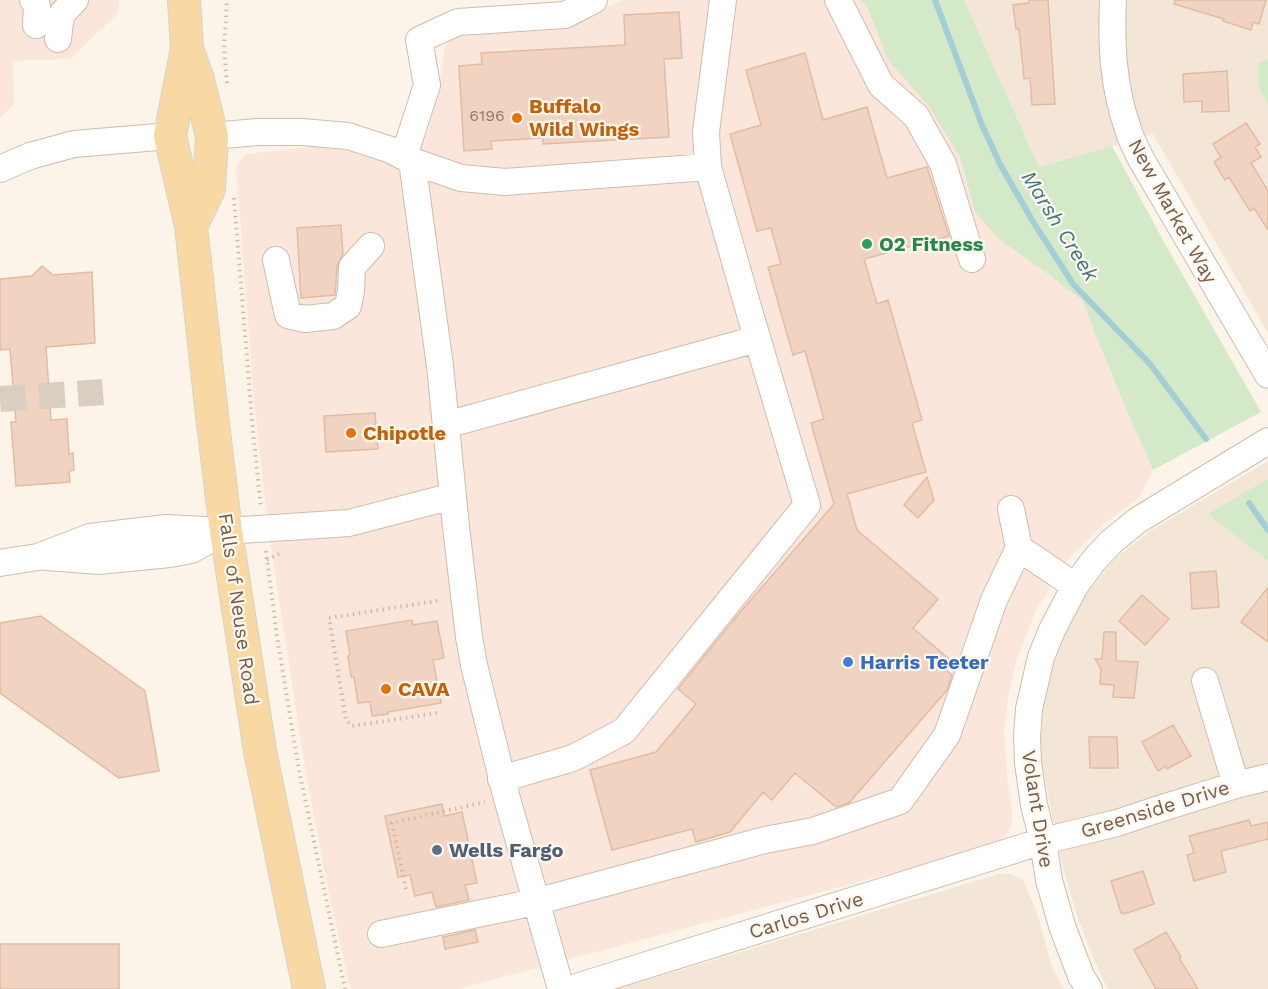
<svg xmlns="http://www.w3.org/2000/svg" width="1268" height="989" font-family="'Work Sans',sans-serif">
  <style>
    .residential { fill: #f3e6d7 }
    .commercial { fill: #fbe6dc }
    .green { fill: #d4e9c7 }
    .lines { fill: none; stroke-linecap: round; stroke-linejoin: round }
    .stream { stroke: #a3ced7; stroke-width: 6 }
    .building { fill: #f0d4c1; stroke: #e2bba1; stroke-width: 1.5 }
    .minor-tunnel { stroke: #dacec1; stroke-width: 26; stroke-dasharray: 26 13; stroke-linecap: butt }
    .minor-casing { stroke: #cebcae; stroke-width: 28 }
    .major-casing { stroke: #d8d1cd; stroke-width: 34 }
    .path { stroke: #d6b7a3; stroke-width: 4; stroke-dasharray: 1.5 4.5; stroke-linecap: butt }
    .minor { stroke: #fff; stroke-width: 26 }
    .major { stroke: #f8d9a3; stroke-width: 32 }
    .food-dot { fill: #e8710a; stroke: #fef8ee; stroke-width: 2 }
    .leisure-dot { fill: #2e9e5b; stroke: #fef8ee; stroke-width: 2 }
    .shop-dot { fill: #3f7fe0; stroke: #fef8ee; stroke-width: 2 }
    .service-dot { fill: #5c6f8a; stroke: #fef8ee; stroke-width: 2 }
    .labels { text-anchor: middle; stroke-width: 4.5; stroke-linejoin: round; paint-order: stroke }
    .number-label { font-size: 16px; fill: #947a6a }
    .food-label { font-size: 20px; font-weight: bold; fill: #c56008; stroke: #fef8ee; text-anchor: start }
    .street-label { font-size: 20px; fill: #755c4d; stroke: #fef8ee }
    .leisure-label { font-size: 20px; font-weight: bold; fill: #27864d; stroke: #fef8ee; text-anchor: start }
    .shop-label { font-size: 20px; font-weight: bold; fill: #366cbe; stroke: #fef8ee; text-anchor: start }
    .service-label { font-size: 20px; font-weight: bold; fill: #4e5e75; stroke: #fef8ee; text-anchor: start }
    .water-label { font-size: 21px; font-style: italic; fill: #437681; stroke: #fef8ee }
  </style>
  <rect width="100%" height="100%" fill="#fcf4e8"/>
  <!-- residential -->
  <path class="residential" d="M964 0H1268V333L1153 134 1039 167Z
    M1268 461V989H1108L1093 958 1076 913 1061 859 1040 756V718L1049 667 1075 609 1114 559 1150 531Z
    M999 874H1011L1023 880 1037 912 1052 967 1064 989H618Z"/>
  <!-- commercial -->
  <path class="commercial" d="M0 0H119L118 13 70 59 13 61 14 104 0 118Z
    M622 0H964L1039 167 1096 336 1124 404 1153 470 1139 498 1104 524 1070 557 1036 610 1016 661 1008 698 1004 731 1007 776 1013 817 1011 827 1005 837 993 846 458 989H350L326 879 305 768 269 535 254 401 236 166 246 154 427 134 439 90 445 46 460 33 594 14Z"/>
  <!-- green -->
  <path class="green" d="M860 0H964L1039 167 1112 146 1164 242 1261 412 1153 470 1124 404 1096 336 1083 301 1043 270 1000 240 975 212 960 157 930 108 888 60 867 6Z
    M1268 59V105L1258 86V64Z
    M1268 479V561L1208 514Z"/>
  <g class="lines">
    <!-- stream -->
    <path class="stream" d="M935 0 982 125 1000 164 1032 220 1073 284 1150 364 1206 439
      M1249 503 1268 530"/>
  </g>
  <!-- building -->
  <path class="building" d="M1029 0H1048L1055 104 1032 105 1030 78 1024 79 1019 29H1016L1013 5 1029 3Z
    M1175 0H1266L1259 24 1253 22 1251 30 1223 21 1224 19 1174 4Z
    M679 12 682 58 664 59 669 137 543 144V138L491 141 492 149 464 151 459 66 482 64 481 53 625 45 624 15Z
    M805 53 823 120 867 107 887 178 927 167 949 236 864 259 877 304 888 300 922 420 912 423 926 472 847 494 857 530 938 599 913 628 950 660 943 668 952 675 947 690 849 803 836 807 795 773 772 800 763 792 730 832 696 842 692 829 612 850 590 770 656 752 696 704 678 689 736 617 834 504 811 423 824 419 805 351 793 355 768 267 781 264 771 228 757 231 730 134 761 125 746 70Z
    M1227 71 1229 111 1202 112V101L1184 102 1183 74Z
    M1246 123 1260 144 1255 147 1261 157 1251 163 1268 191V230L1254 208 1250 211 1229 177 1225 180 1214 162 1221 157 1213 144Z
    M341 225 343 254 337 266 335 295 301 298 297 228Z
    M42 266 53 275 92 272 95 343 46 347 51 420 67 419 69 454 73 453 74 470 69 471 70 482 16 486 11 422H16L10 349 0 350V279L32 276Z
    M375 413 378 449 326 452 324 416Z
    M927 477 934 500 918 518 904 505Z
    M1216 571 1219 607 1192 609 1190 573Z
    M1268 587V642L1241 622Z
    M1142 595 1169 619 1145 645 1119 621Z
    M41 616 145 691 159 771 119 778 0 693V623Z
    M412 620 413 625 437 621 444 658 433 660 441 703 388 712V714L372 716 370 702 358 703 354 677H351L348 656 350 655 346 631Z
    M1104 632H1116V661L1138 662 1134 698 1113 697 1114 685 1100 684 1101 669 1095 659H1102Z
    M1173 725 1191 756 1167 769 1166 766 1158 771 1142 742Z
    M1089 737H1117L1118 768H1090Z
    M442 804 444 816 462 812 477 883 465 885 469 900 436 907 432 892 415 896 410 875 398 877 385 816Z
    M1249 820 1251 826 1268 822V839L1221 851 1226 872 1194 881 1187 855 1194 853 1189 836Z
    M1143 871 1154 904 1124 914 1123 912 1121 913 1111 881Z
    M475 930 478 942 445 949 443 937Z
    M1166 932 1181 957 1179 958 1198 989H1156L1134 950Z
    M0 944H119V989H0Z"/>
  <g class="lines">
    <!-- minor-tunnel -->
    <path class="minor-tunnel" d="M0 399 103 392"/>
    <!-- minor casing -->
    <g class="minor-casing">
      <path id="minor" d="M33 0 37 6 36 25
        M838 0 881 85 916 116 943 164 972 259
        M1113 0C1111 44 1113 87 1128 129 1131 140 1136 149 1141 159L1268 375
        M58 39 61 15 75 0
        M212 136 258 132H302L348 136 391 150 412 161 461 178 505 182 708 167 750 314 807 505 624 731 573 758 501 779
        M404 156 427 85 419 40 458 22 565 15 594 0
        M412 161 440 366 456 527 469 637 474 665 506 795 561 989
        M708 167 706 132 723 0
        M0 169 30 156 74 144 170 136
        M276 260 288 315 305 319 333 316 348 306 351 291 352 267 371 246
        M446 425 757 339
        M1011 509 1019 548 1075 586
        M47 557 99 561 170 554 191 550 226 531
        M0 563 38 557 90 537 166 528 226 531 349 523 453 496
        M1205 681 1236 785
        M381 934 535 902 765 840 813 831 900 801 947 735 994 600 1019 548
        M570 989 1043 841 1117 823 1159 809 1236 785 1268 777
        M1089 989 1081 976 1062 926 1049 880 1043 841 1034 805 1028 763 1027 737 1029 709 1041 657 1052 630 1075 586 1095 559 1111 542 1138 520 1268 441"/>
    </g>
    <!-- major casing -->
    <g class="major-casing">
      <path id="major" d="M184 0 187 48 170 136 191 226 212 415 226 531 260 751 309 989
        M188 51 198 80 212 136 209 189 191 226"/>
    </g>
    <!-- path -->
    <path class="path" d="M227 83 224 49 227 0
      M234 198 253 432 261 508
      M266 551 277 636 299 770 345 989
      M267 560 282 552
      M437 713 352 726 346 720 329 618 442 600
      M406 889 392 823 485 802"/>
    <!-- minor -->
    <use href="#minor" class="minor"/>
    <!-- major -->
    <use href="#major" class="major"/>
  </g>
  <!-- markers -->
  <g class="food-dot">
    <circle cx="517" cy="118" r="6"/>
    <circle cx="351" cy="433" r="6"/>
    <circle cx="386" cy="689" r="6"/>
  </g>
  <circle class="leisure-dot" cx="867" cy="244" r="6"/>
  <circle class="shop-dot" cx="848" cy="662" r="6"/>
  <circle class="service-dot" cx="437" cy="850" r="6"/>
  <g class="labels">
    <!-- number labels -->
    <g class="number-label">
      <text x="487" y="121">6196</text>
    </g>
    <!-- food labels -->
    <g class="food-label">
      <text x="529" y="113">Buffalo<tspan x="529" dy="23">Wild Wings</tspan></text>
      <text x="363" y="440">Chipotle</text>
      <text x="398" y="696">CAVA</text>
    </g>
    <!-- street labels -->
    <g class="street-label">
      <text transform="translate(1173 211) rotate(61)" y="7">New Market Way</text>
      <text transform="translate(239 609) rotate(82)" y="7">Falls of Neuse Road</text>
      <text transform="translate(1038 809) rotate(81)" y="7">Volant Drive</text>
      <text transform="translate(1155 809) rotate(-17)" y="7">Greenside Drive</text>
      <text transform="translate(806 915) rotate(-17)" y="7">Carlos Drive</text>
    </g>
    <!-- leisure labels -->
    <g class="leisure-label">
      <text x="879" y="251">O2 Fitness</text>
    </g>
    <!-- shop labels -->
    <g class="shop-label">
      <text x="860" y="669">Harris Teeter</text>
    </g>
    <!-- service labels -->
    <g class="service-label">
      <text x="449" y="857">Wells Fargo</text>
    </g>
    <!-- water labels -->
    <g class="water-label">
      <text transform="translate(1060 226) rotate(58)" y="7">Marsh Creek</text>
    </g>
  </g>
</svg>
